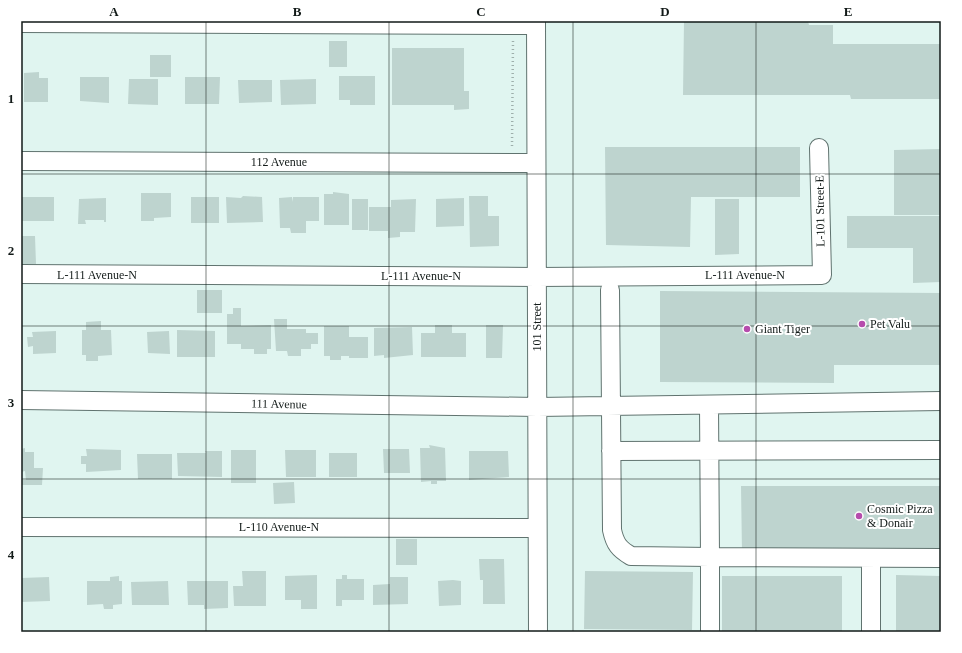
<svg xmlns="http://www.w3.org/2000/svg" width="962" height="653" font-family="Georgia,serif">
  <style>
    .building { fill: #bed4cf }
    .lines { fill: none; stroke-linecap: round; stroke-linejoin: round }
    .minor-casing { stroke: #60736f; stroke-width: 20 }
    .path { stroke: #9eafab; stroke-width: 2.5; stroke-dasharray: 1 3; stroke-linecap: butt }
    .minor { stroke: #fff; stroke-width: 18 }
    .grid { fill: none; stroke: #121a18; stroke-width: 1; stroke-opacity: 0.55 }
    .poi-dot { fill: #b64cad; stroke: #fff; stroke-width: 1.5 }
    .labels { text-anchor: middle; stroke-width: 4; stroke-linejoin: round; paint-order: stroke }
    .street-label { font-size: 12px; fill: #121a18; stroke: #fff }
    .poi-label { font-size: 12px; fill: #121a18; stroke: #fff; text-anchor: start }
    .neatline { fill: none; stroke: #121a18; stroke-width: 1.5 }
    .grid-label { font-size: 13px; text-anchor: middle; font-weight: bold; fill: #121a18 }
  </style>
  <rect width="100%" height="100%" fill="#e0f5f0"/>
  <!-- building -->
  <path class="building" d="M684 21H808L809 25H833V44H941V99H851L850 95H683Z
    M329 41H347V67H329Z
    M392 48H464V91H469V109L454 110V105H392Z
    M150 55H171V77H150Z
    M39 72V78H48V102H24V73Z
    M339 76H375V105H350V100H339Z
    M80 77H109V103L80 101Z
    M185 77H220L219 104H185Z
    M129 79H158V105L128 104Z
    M316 79V104L281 105 280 80Z
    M238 80H272V102L239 103Z
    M605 147H800V197H691L690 247 606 245Z
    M941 149V215H894V150Z
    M333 192 349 194V225H324V194H333Z
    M141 193H171V217L154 218V221H141Z
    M243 196 262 197 263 222 227 223 226 197 241 198Z
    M469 196H488V216H499V246L470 247Z
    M21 197H54V221H21Z
    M191 197H219V223H191Z
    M292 197V202L293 197H319V221H306V233H291L290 228H280L279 198Z
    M106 198V222H104V220H85L86 224H78L79 199Z
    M464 198V226L436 227V199Z
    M352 199H368V230H352Z
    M416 199 415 232H400V237L388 238V231H369V207H391V200Z
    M715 199H739V254L715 255Z
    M847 216H941V282L913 283V248H847Z
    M21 236H35L36 264H21Z
    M197 290H222V313H197Z
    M660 291 941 293V365H834V383L660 382Z
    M233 308H241V326L271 325V349H267V354H254V349H241V344H227V314H233Z
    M274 319H287V329H306V333H318V344H311V349H301V356H288L287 351H276Z
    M101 321V330H111L112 355 98 356V361H86V355H82V330H86V322Z
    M435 325H452V333H466V357H421V333H435Z
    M486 325H503L502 358H486Z
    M324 326H349V337H368V358H349V356H341V360H330V356H324Z
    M412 327 413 355 384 358V355L374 356V328Z
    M177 330 215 331V357H177Z
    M56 331V353L33 354V346L28 347 27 337H33L32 332Z
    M169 331 170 354 148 353 147 332Z
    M429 445 445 448 446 481H437V484H431V481L421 482 420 448H430Z
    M25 448V452H34V468H43L42 485H21V480H26L25 471 21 472V449Z
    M86 449 121 450V470L86 472V464H81V456H87Z
    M383 449H409L410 473H384Z
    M231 450H256V483H231Z
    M285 450H316V477H286Z
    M205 451H222V477L178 476 177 453H206Z
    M469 451H508L509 477 469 480Z
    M329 453H357V477H329Z
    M137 454H172V479H138Z
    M294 482 295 503 274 504 273 483Z
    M741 486H941V554L742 553Z
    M396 539H417V565H396Z
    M479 559H504L505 604H483V580H480Z
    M242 571H266V606H234L233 586H243Z
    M585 571 693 572 692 630 584 629Z
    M317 575V609H301V600H285V576Z
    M342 575H347V579H364V600H342V606H336V579H342Z
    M896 575 941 576V631H896Z
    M119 576V581H122V604L113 605V609H104L103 604 87 605V581H110V577Z
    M722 576H842V631H722Z
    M49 577 50 601 21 602V578Z
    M390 577H408V604L373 605V585L390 584Z
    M453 580 461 581V605L439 606 438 581Z
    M168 581 169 605H132L131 582Z
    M187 581H228V608L204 609V605H188Z"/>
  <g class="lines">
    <!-- minor casing -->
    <g class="minor-casing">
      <path id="minor" d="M536 21 538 632
        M21 23 536 25
        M21 161 536 163
        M21 274 536 277 822 275 819 148
        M610 290 612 530C615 544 619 549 631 556L710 557V632
        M21 400 537 407 941 401
        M709 405 710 557 941 558
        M611 451 941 450
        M21 527 537 528
        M871 558V632"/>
    </g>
    <!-- path -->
    <path class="path" d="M512 146 513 41"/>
    <!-- minor -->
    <use href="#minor" class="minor"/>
  </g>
  <!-- grid -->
  <path class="grid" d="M206 21V632M389 21V632M573 21V632M756 21V632M21 174H941M21 326H941M21 479H941"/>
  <!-- markers -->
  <g class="poi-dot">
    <circle cx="862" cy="324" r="4"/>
    <circle cx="747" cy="329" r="4"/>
    <circle cx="859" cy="516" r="4"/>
  </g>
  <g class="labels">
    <!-- street labels -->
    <g class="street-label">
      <text x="279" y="166">112 Avenue</text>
      <text transform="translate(820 211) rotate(-91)" y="4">L-101 Street-E</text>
      <text x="97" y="279">L-111 Avenue-N</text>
      <text x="745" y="279">L-111 Avenue-N</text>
      <text x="421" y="280">L-111 Avenue-N</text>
      <text transform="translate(537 327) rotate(-90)" y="4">101 Street</text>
      <text transform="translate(279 404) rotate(1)" y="4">111 Avenue</text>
      <text x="279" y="531">L-110 Avenue-N</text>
    </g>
    <!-- poi labels -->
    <g class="poi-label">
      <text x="870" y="328">Pet Valu</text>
      <text x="755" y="333">Giant Tiger</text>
      <text x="867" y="513">Cosmic Pizza<tspan x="867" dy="14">&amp; Donair</tspan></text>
    </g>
  </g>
  <!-- border -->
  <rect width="962" height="653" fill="none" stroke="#ffffff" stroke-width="44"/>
  <rect x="22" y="22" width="918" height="609" class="neatline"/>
  <g class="grid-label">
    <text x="114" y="16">A</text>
    <text x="297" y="16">B</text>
    <text x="481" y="16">C</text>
    <text x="665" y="16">D</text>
    <text x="848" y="16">E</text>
    <text x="11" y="103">1</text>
    <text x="11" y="255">2</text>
    <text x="11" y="407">3</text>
    <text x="11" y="559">4</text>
  </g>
</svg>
